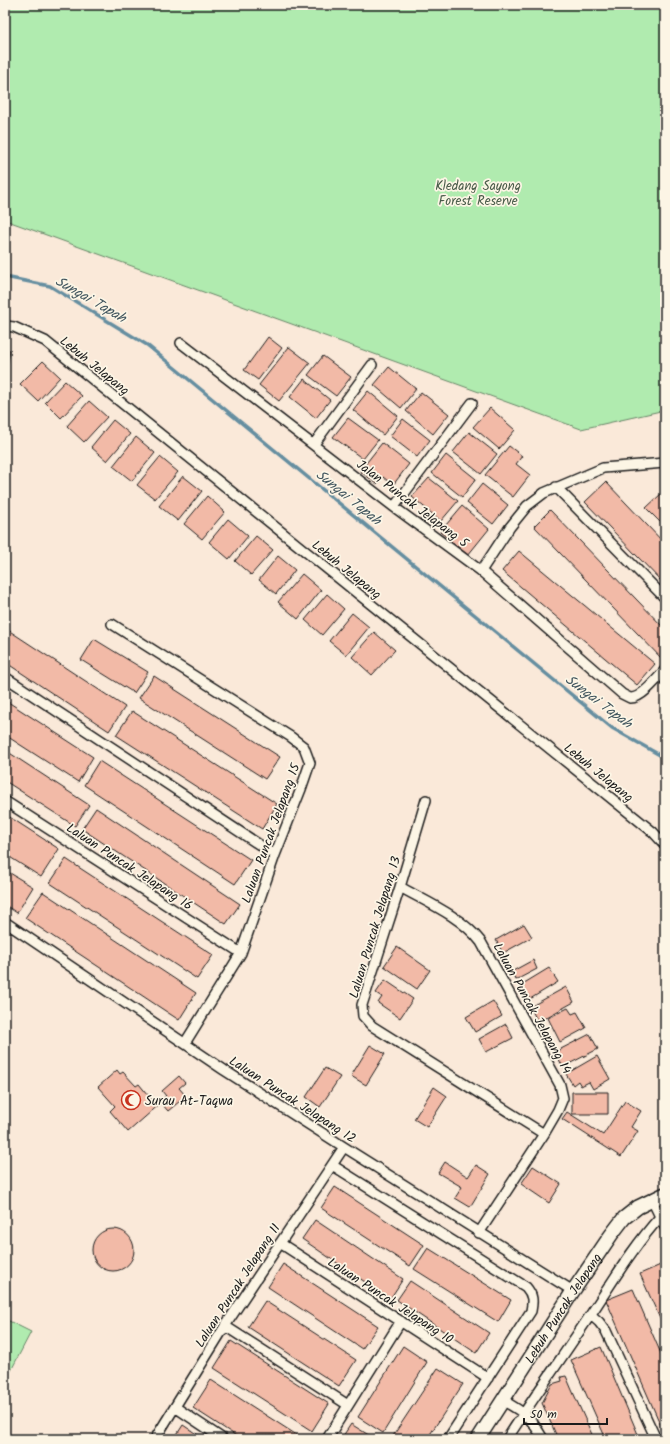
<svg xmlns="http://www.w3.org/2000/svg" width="670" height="1444" font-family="Kalam,sans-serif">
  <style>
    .green { fill: #b0ebaf; stroke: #668466 }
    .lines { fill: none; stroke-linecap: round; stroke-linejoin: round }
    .stream { stroke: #658ea0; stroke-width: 3.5 }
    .building { fill: #f2baa7; stroke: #1c1c1c }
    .street-casing { stroke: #1c1c1c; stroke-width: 12 }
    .secondary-casing { stroke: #1c1c1c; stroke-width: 16 }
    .street { stroke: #fcf5e5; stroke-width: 9 }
    .secondary { stroke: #fcf5e5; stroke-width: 13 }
    .labels { text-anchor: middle; stroke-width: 3.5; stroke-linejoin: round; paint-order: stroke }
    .park-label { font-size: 13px; fill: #485a48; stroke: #fcf5e5 }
    .street-label { font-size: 13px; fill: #1c1c1c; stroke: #fcf5e5 }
    .poi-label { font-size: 13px; fill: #1c1c1c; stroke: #fcf5e5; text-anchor: start }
    .water-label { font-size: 14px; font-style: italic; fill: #41555e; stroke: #fcf5e5 }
  </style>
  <rect width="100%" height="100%" fill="#fae9d9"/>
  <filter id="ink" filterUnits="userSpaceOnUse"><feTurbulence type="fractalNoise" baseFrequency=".025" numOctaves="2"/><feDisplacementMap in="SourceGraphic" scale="8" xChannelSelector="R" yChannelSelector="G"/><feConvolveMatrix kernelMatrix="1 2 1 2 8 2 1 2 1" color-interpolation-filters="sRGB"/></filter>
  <g filter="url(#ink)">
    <!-- green -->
    <path class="green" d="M5 5H665V410L581 429 5 220Z
      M5 1319 31 1332 5 1382Z"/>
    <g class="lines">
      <!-- stream -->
      <path class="stream" d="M5 277 50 286 147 345 612 728 665 758"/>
    </g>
    <!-- building -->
    <path class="building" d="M268 337 282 348 258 380 244 370Z
      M289 347 310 363 279 401 259 385Z
      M5 349 10 350 5 378Z
      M323 356 351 377 336 396 308 375Z
      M43 361 60 377 38 401 20 384Z
      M389 367 416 389 401 408 374 385Z
      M304 379 330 400 316 418 290 397Z
      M65 381 82 396 61 418 45 402Z
      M368 391 398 416 383 435 353 410Z
      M421 392 449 414 433 434 406 411Z
      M89 401 107 417 84 442 67 426Z
      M490 408 515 430 499 449 473 427Z
      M348 418 378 440 363 459 333 437Z
      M403 419 430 440 417 457 390 436Z
      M113 420 130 434 107 461 91 447Z
      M469 432 497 454 481 474 453 452Z
      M136 437 155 453 132 481 113 466Z
      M382 443 409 464 393 485 383 477 377 484 360 471Z
      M509 446 522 456 516 464 530 475 513 497 485 475Z
      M446 455 476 479 462 497 432 473Z
      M160 457 178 472 155 499 137 485Z
      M183 476 202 491 178 521 159 506Z
      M429 478 458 501 441 521 412 497Z
      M606 482 665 544V582L663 583 585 502Z
      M482 484 508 505 493 524 467 503Z
      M662 493 665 495V527L646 508Z
      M207 496 225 512 202 539 184 524Z
      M462 506 489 529 468 555 440 532Z
      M550 510 665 629 664 661 534 526Z
      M228 519 248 536 229 559 209 542Z
      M256 536 273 550 251 575 235 561Z
      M519 551 655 664 637 685 502 571Z
      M278 556 295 570 276 594 259 580Z
      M302 574 321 590 298 619 278 602Z
      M327 594 344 609 322 635 305 620Z
      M352 613 369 627 346 655 329 641Z
      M5 628 125 707 109 731 5 662Z
      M374 632 395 650 372 675 352 657Z
      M94 639 148 672 134 693 81 660Z
      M154 676 280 757 265 779 139 698Z
      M5 700 93 757 78 782 5 735Z
      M132 711 277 804 262 829 116 735Z
      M5 750 89 805 75 826 5 781Z
      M99 761 251 860 235 884 84 785Z
      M96 808 240 904 226 924 82 829Z
      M5 814 59 849 41 877 5 854Z
      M66 859 213 955 197 979 50 883Z
      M5 870 33 887 17 913 5 905Z
      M43 892 196 993 179 1020 25 918Z
      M524 924 532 937 503 953 496 940Z
      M397 947 430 970 417 989 384 966Z
      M533 960 537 969 516 980 511 972Z
      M549 968 558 982 530 999 521 985Z
      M385 980 413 999 400 1018 378 1003 382 997 376 993Z
      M566 987 574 1002 538 1022 530 1007Z
      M493 1001 502 1016 475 1032 466 1017Z
      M568 1008 572 1014 577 1012 586 1028 560 1042 548 1018Z
      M506 1024 513 1038 486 1052 479 1039Z
      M590 1034 598 1049 563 1067 555 1052Z
      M370 1045 385 1054 366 1085 351 1076Z
      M597 1056 610 1079 593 1089 589 1082 581 1086 578 1081 573 1085 566 1074Z
      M325 1068 340 1077 320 1107 306 1097Z
      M117 1070 120 1074 123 1072 136 1086 139 1084 156 1105 166 1096 162 1091 179 1076 185 1083 179 1088 186 1096 168 1111 161 1103 128 1132 110 1111 115 1106 98 1087Z
      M434 1087 447 1096 427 1127 414 1119Z
      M572 1092H608V1114H572Z
      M625 1101 641 1111 631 1127 638 1131 621 1157 562 1119 567 1112 603 1135Z
      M445 1162 468 1177 476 1165 490 1174 470 1207 455 1198 462 1187 438 1173Z
      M533 1166 561 1184 549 1203 521 1184Z
      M335 1187 424 1245 410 1266 321 1208Z
      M315 1220 403 1279 390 1299 302 1239Z
      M92 1250a21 21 0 1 1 42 0a21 21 0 1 1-42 0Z
      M428 1248 511 1300 498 1322 414 1269Z
      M665 1263V1330L640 1274Z
      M283 1264 378 1326 362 1349 268 1287Z
      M410 1281 489 1333 476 1353 397 1300Z
      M633 1289 665 1363V1435L606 1300Z
      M265 1301 356 1360 339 1386 248 1327Z
      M231 1341 329 1404 312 1431 214 1368Z
      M403 1346 427 1362 383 1433 358 1417Z
      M601 1347 640 1439H606L571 1360Z
      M438 1368 463 1384 427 1439H391Z
      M566 1376 572 1390 594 1439H558L542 1403 552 1384 562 1381 561 1377Z
      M211 1380 303 1439H241L193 1408Z
      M351 1424 375 1439H341Z
      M183 1425 204 1439H174Z"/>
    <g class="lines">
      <!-- street casing -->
      <g class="street-casing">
        <path id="street" d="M5 326 14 327 45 341 653 832 665 845
          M181 343 394 507 481 571 622 694C624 695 628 697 630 698 641 699 658 678 665 670
          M314 444 372 365
          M556 487 665 598
          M394 507 472 403
          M481 571 510 527 527 506 544 493 603 468 665 463
          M112 624 291 737 304 747 310 763 301 789 275 855 241 953 185 1043
          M5 677 275 855
          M426 800 400 887 362 1005 363 1016 372 1026 544 1134
          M5 801 241 953
          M400 887C427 902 462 917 481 942L560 1085 563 1098 558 1110 544 1134 479 1233
          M5 922 224 1070 344 1147 573 1291
          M332 1165 526 1287C533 1295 533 1301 531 1311L448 1439
          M652 1200 665 1227
          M280 1243 488 1378
          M591 1315 599 1322 606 1331 656 1439
          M225 1326 348 1405
          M502 1400C525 1413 530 1416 543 1439
          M175 1407 223 1439
          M155 1439 225 1326 344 1147
          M327 1439 401 1321
          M507 1439C534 1397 563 1356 591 1314 613 1281 633 1247 660 1217"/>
      </g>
      <!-- secondary casing -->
      <g class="secondary-casing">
        <g id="secondary">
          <path id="s1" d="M478 1439 573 1291 611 1235 624 1218 638 1207 665 1194"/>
        </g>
      </g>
      <!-- street -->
      <use href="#street" class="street"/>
      <!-- secondary -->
      <use href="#secondary" class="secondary"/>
    </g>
  </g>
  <!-- icons -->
  <defs>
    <g id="mosque-ring" transform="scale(1)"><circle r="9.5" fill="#fcf5e5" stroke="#c8321e" stroke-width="1.5"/><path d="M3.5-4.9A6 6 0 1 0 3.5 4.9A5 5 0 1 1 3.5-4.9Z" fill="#c8321e"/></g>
  </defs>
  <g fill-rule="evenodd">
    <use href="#mosque-ring" x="131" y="1100"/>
  </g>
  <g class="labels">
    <!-- park labels -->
    <g class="park-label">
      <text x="478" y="190">Kledang Sayong<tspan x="478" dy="15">Forest Reserve</tspan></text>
    </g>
    <!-- street labels -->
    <g class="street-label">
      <text transform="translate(95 365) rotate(39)" y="5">Lebuh Jelapang</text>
      <text transform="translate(413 503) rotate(37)" y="5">Jalan Puncak Jelapang 5</text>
      <text transform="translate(347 569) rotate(39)" y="5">Lebuh Jelapang</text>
      <text transform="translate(599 772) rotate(39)" y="5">Lebuh Jelapang</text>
      <text transform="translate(270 833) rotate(-70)" y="5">Laluan Puncak Jelapang 15</text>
      <text transform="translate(130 866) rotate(33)" y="5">Laluan Puncak Jelapang 16</text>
      <text transform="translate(374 927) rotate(-73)" y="5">Laluan Puncak Jelapang 13</text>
      <text transform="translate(533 1008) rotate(61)" y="5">Laluan Puncak Jelapang 14</text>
      <text transform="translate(293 1099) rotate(33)" y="5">Laluan Puncak Jelapang 12</text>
      <text transform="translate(237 1285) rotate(-57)" y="5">Laluan Puncak Jelapang 11</text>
      <text transform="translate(391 1300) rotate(33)" y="5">Laluan Puncak Jelapang 10</text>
      <text dy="5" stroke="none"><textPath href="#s1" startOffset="156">Lebuh Puncak Jelapang</textPath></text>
    </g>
    <!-- poi labels -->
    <g class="poi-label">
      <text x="145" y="1105">Surau At-Taqwa</text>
    </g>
    <!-- water labels -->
    <g class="water-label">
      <text transform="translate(91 299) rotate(30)" y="5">Sungai Tapah</text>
      <text transform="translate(349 497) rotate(39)" y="5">Sungai Tapah</text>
      <text transform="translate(599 701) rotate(37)" y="5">Sungai Tapah</text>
    </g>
  </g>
  <!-- margin -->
  <rect width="670" height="1444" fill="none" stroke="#fcf5e5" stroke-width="20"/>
  <rect x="10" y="10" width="650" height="1424" fill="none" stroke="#1c1c1c" stroke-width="1.5" filter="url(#ink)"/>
  <!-- scale -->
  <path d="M524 1418v6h83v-6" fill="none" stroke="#1c1c1c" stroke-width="2"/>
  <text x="530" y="1418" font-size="12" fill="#1c1c1c" stroke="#fcf5e5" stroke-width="3" paint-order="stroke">50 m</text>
</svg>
